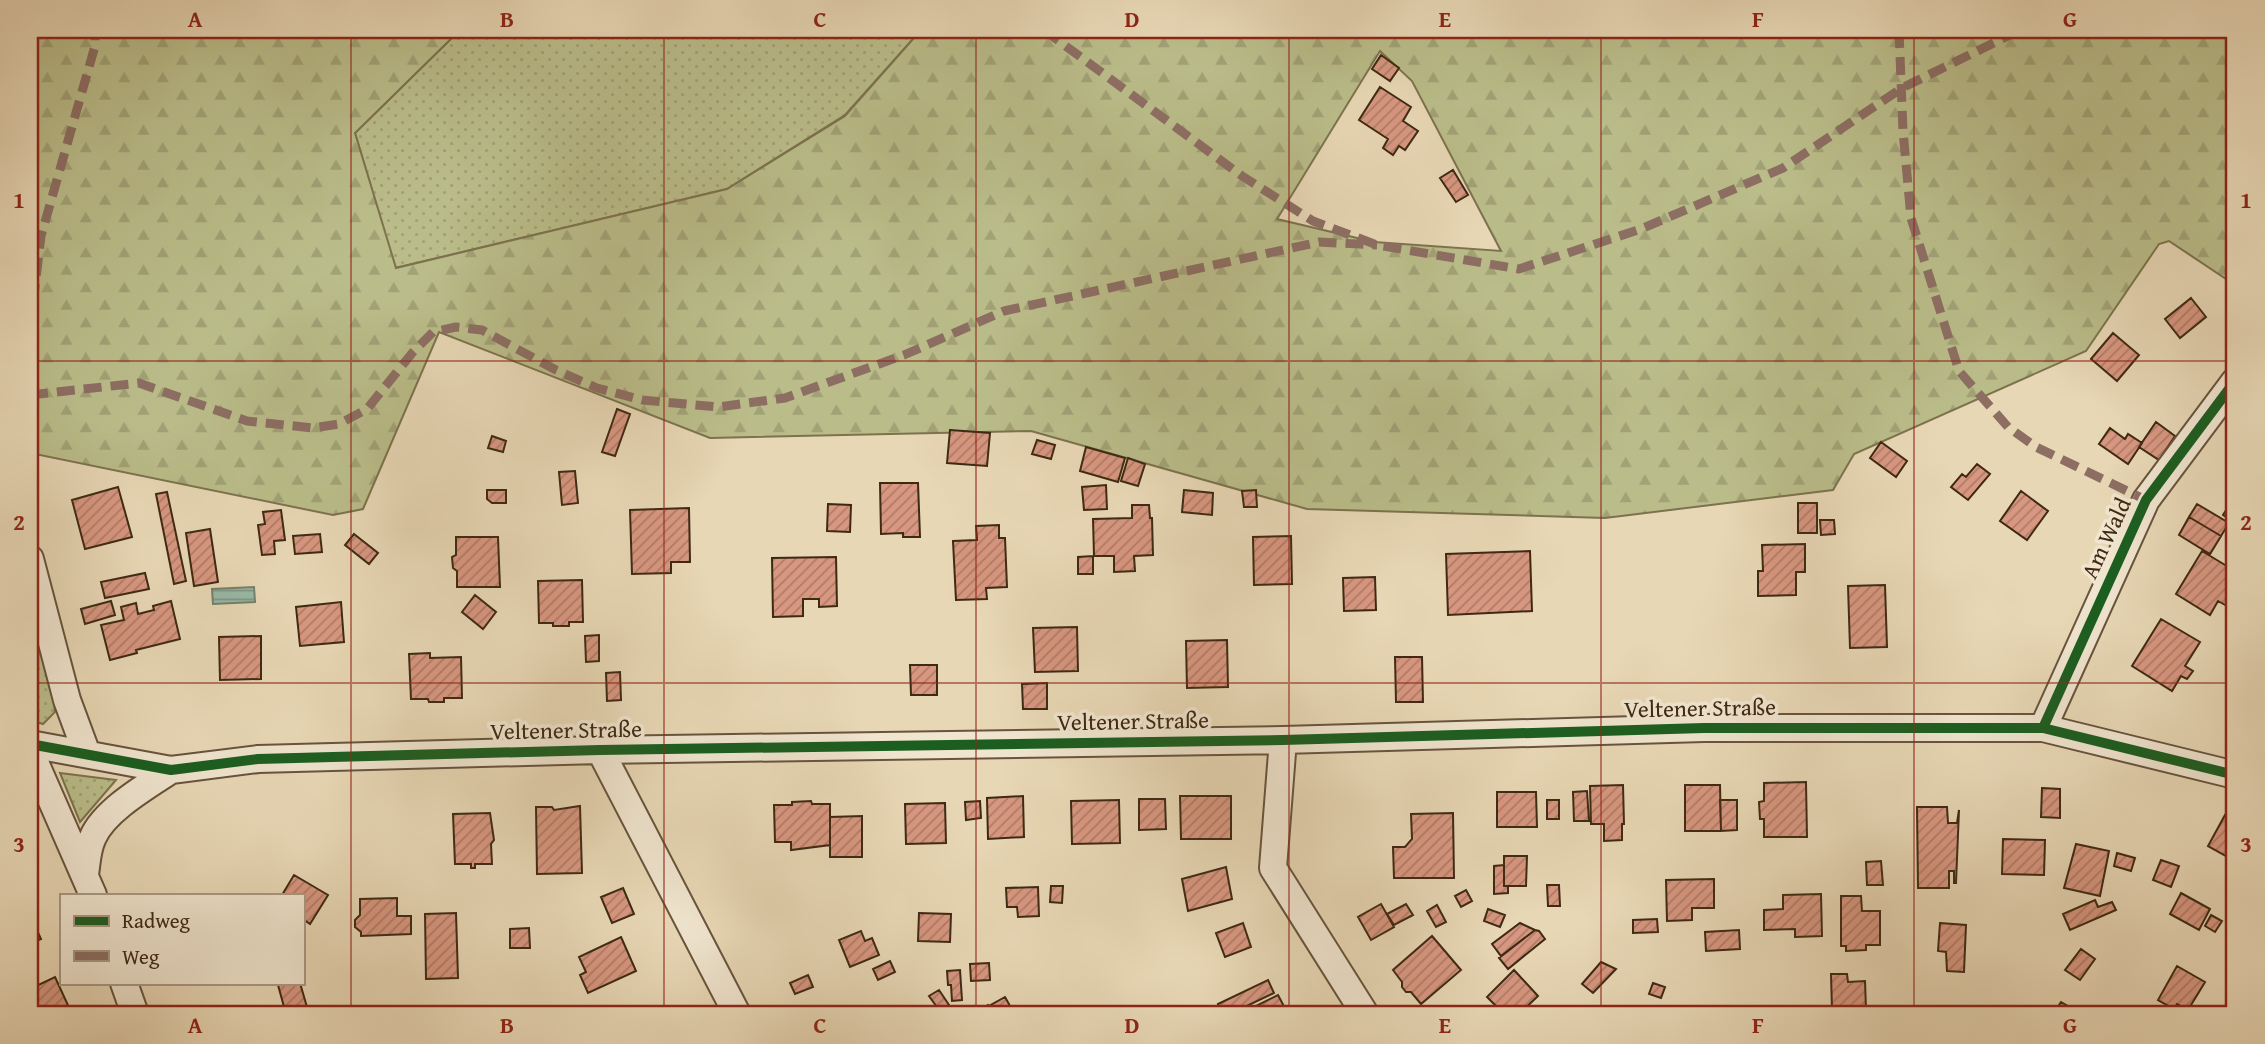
<svg xmlns="http://www.w3.org/2000/svg" width="2265" height="1044" font-family="'Gentium Book Plus',serif">
  <style>
    .grass { fill: url(#grass-dots); stroke: #7c734e; stroke-width: 2 }
    .forest { fill: url(#forest-firs); stroke: #7c734e; stroke-width: 2; fill-rule: evenodd }
    .water { fill: url(#water-rules); stroke: #74806c; stroke-width: 2 }
    .building { fill: url(#building-hatch); stroke: #3e2913; stroke-width: 2 }
    .lines { fill: none; stroke-linecap: round; stroke-linejoin: round }
    .street-casing { stroke: #68543c; stroke-width: 30 }
    .street { stroke: #f0e5cf; stroke-width: 26 }
    .quiet { stroke: #8d6e63; stroke-width: 9; stroke-dasharray: 18 9; stroke-linecap: butt }
    .cycleway-casing { stroke: #f0e5cf; stroke-width: 15 }
    .cycleway { stroke: #1b5e20; stroke-width: 10 }
    .grid { fill: none; stroke: #8f2418; stroke-width: 2; stroke-opacity: 0.55 }
    .labels { text-anchor: middle; stroke-width: 7; stroke-linejoin: round; paint-order: stroke }
    .street-label { font-size: 23px; fill: #3e2913; stroke: #f0e5cf }
    .neatline { fill: none; stroke: #8f2418; stroke-width: 2.5 }
    .grid-label { font-size: 23px; text-anchor: middle; font-weight: bold; fill: #8f2418 }
  </style>
  <defs>
    <pattern id="grass-dots" width="8" height="8" patternUnits="userSpaceOnUse" patternTransform="scale(1.75)"><rect width="8" height="8" fill="#babd8a"/><path d="M2 2h.1M6 6h.1" fill="none" stroke="#a1a276" stroke-width="1.8" stroke-linecap="round"/></pattern>
    <pattern id="forest-firs" width="22" height="20" patternUnits="userSpaceOnUse" patternTransform="scale(1.75)"><rect width="22" height="20" fill="#babd8a"/><path d="M5 1l3.5 6h-7zM16 11l3.5 6h-7z" fill="#a1a276"/></pattern>
    <pattern id="water-rules" width="6" height="5" patternUnits="userSpaceOnUse" patternTransform="scale(1.75)"><rect width="6" height="5" fill="#98baa7"/><path d="M0 2.5h6" fill="none" stroke="#7d9787"/></pattern>
    <pattern id="building-hatch" width="6" height="6" patternUnits="userSpaceOnUse" patternTransform="scale(1.75)"><rect width="6" height="6" fill="#d89780"/><path d="M-1 1l2-2M0 6l6-6M5 7l2-2" fill="none" stroke="#b17b68"/></pattern>
  </defs>
  <rect width="100%" height="100%" fill="#e8d7b5"/>
  <filter id="stains"><feTurbulence type="fractalNoise" baseFrequency=".00286" numOctaves="4"/><feColorMatrix values="0 0 0 0 .2 0 0 0 0 .09 0 0 0 0 .02 0 0 0 .5 -.17"/></filter>
  <radialGradient id="worn" r=".72"><stop offset=".6" stop-color="#630" stop-opacity="0"/><stop offset="1" stop-color="#630" stop-opacity=".3"/></radialGradient>
  <!-- grass -->
  <path class="grass" d="M460 30H921L845 115 727 189 395 268 355 133Z
    M30 594 52 681 55 712 43 724 30 720Z
    M60 773 116 780 80 822Z"/>
  <!-- forest -->
  <path class="forest" d="M30 30H460L355 133 396 268 727 189 845 116 921 30H2235V276L2229 281 2169 241 2159 244 2086 351 1854 454 1833 490 1605 518 1307 509 1031 431 710 438 439 332 363 509 333 515 30 453ZM1380 51 1412 81 1501 251 1374 242 1277 219Z"/>
  <!-- water -->
  <path class="water" d="M254 587 255 602 213 604 212 589Z"/>
  <!-- building -->
  <path class="building" d="M1381 55 1399 68 1390 81 1372 69Z
    M1380 87 1411 107 1403 121 1418 131 1405 150 1399 146 1393 155 1383 148 1388 139 1359 120Z
    M1453 170 1468 195 1456 202 1440 178Z
    M2191 298 2206 317 2180 338 2165 319Z
    M2113 333 2139 355 2117 381 2091 359Z
    M617 409 630 414 615 456 602 452Z
    M2156 422 2175 436 2159 460 2139 447Z
    M2110 428 2125 439 2128 434 2142 443 2128 464 2099 444Z
    M950 430 990 433 987 466 947 463Z
    M492 436 506 441 503 452 488 448Z
    M1037 440 1055 445 1051 459 1032 454Z
    M1881 442 1907 461 1896 477 1870 458Z
    M1086 447 1125 458 1118 482 1080 471Z
    M1128 458 1145 464 1138 486 1121 481Z
    M1977 464 1990 474 1968 500 1951 487 1962 474 1966 477Z
    M575 471 578 503 562 505 559 472Z
    M880 483H918L920 537H903V533L881 534Z
    M1106 485 1107 509 1084 510 1082 487Z
    M118 487 132 537 85 549 72 500Z
    M487 490H506V503H492L487 499Z
    M1184 490 1213 493 1212 515 1182 512Z
    M1256 490 1257 507H1244L1242 491Z
    M2021 491 2048 511 2027 540 2000 521Z
    M167 492 186 581 174 584 156 494Z
    M2235 496V523L2223 515Z
    M1798 503H1817V533H1798Z
    M828 504 851 505 850 532 827 531Z
    M2197 504 2229 523 2221 536 2189 517Z
    M1132 505H1149L1150 518H1152L1153 555 1134 556 1135 571 1114 572V556H1094L1093 519 1132 518Z
    M689 508 690 562H671V573L632 574 630 510Z
    M281 510 285 540 274 541 275 554 262 555 258 525 265 524 263 512Z
    M2189 517 2221 536 2210 554 2179 535Z
    M1820 520H1834L1835 534 1821 535Z
    M999 525V538H1005L1007 587 986 588 987 599 956 600 953 541 977 540 976 526Z
    M210 529 218 582 194 586 186 533Z
    M320 534 322 552 295 554 293 536Z
    M354 534 378 553 369 564 345 545Z
    M1291 536 1292 584 1254 585 1253 537Z
    M456 537H498L500 587H457V571L453 568 452 557 456 555Z
    M1805 544V572H1796V595L1758 596V571H1763L1762 545Z
    M1530 551 1532 611 1448 615 1446 554Z
    M2202 551 2235 571 2228 584 2235 589V592L2227 606 2218 601 2210 615 2176 594Z
    M1093 556V574H1078V557Z
    M836 557 837 606 819 607V599H803V616L773 617 772 558Z
    M145 573 149 589 105 598 101 582Z
    M1375 577 1376 610 1344 611 1343 578Z
    M582 580 583 622H569V626H553V623H539L538 581Z
    M1885 585 1887 647 1850 648 1848 586Z
    M475 595 496 612 483 629 462 612Z
    M111 601 115 615 85 624 81 609Z
    M171 601 180 639 136 650 137 653 110 660 101 625 124 620 121 607 136 603 138 614 154 610 153 606Z
    M341 602 344 642 300 646 296 607Z
    M2161 619 2200 642 2185 666 2193 671 2187 679 2181 676 2172 691 2132 666Z
    M1077 627 1078 671 1035 672 1033 628Z
    M599 635V661L586 662 585 636Z
    M261 636V679L220 680 219 637Z
    M1227 640 1228 687 1187 688 1186 641Z
    M430 653V658L461 657 462 698H444V702H429L428 699H411L409 654Z
    M1395 657H1422L1423 702H1396Z
    M910 665H937V695H911Z
    M620 672 621 700 607 701 606 673Z
    M1047 683V709H1023L1022 684Z
    M1806 782 1807 837H1764V819H1760L1759 802 1764 801V783Z
    M1623 785 1624 824H1622V840L1604 841V824H1591L1590 786Z
    M1685 785H1720L1721 831H1685Z
    M2042 788 2060 789V818L2041 817Z
    M1587 791 1589 821H1574L1573 792Z
    M1497 792H1536L1537 827H1497Z
    M1023 796 1024 837 988 839 987 798Z
    M1180 796H1231V839H1181Z
    M1139 799H1165L1166 829 1139 830Z
    M1119 800 1120 843 1072 844 1071 801Z
    M1547 800H1559V819H1547Z
    M1720 800H1737V830L1721 831Z
    M811 801 812 804H830V845L791 850V842H775L774 805H792V802Z
    M980 801 981 818 966 820 965 802Z
    M945 803 946 843 906 844 905 804Z
    M580 806 582 873 537 874 536 807H552L554 810Z
    M1917 807H1947L1948 823H1957L1959 810 1956 883H1954V871H1949V888H1918Z
    M490 813 494 840 491 844 492 864H475V868H471V864H455L453 814Z
    M1453 813 1454 878H1394L1393 847H1405L1412 839 1411 814Z
    M2225 815 2235 821V861L2208 846Z
    M862 816V857H830V817Z
    M2003 839 2045 840 2044 875 2002 874Z
    M2076 844 2109 851 2100 896 2064 888Z
    M2117 853 2135 858 2131 871 2114 866Z
    M1504 856H1527L1526 886H1504Z
    M2161 860 2179 866 2171 887 2153 880Z
    M1881 861 1883 885H1867L1866 862Z
    M1504 865V886H1508V893L1494 894V866Z
    M1226 867 1232 899 1188 911 1182 879Z
    M294 875 328 895 310 924 303 919V895H282Z
    M1714 879V908H1692V920L1667 921 1666 880Z
    M1547 885H1559L1560 906H1548Z
    M1051 886H1063L1062 903 1050 902Z
    M1038 887 1039 916 1018 917 1017 907H1007L1006 888Z
    M623 888 634 914 612 923 601 897Z
    M1466 890 1472 901 1461 907 1455 896Z
    M2181 893 2210 909 2199 930 2170 914Z
    M1821 894 1822 936 1795 937V929L1764 930V910L1783 909V895Z
    M1841 896H1861L1862 911H1880V945H1866V950L1846 951V946H1841Z
    M397 898V916H411V934L361 936V932L355 927V920L360 915V899Z
    M2095 900 2098 907 2112 902 2116 910 2070 930 2063 914Z
    M1381 904 1394 927 1371 940 1358 917Z
    M1406 904 1413 915 1394 925 1387 914Z
    M1437 905 1446 922 1436 927 1427 911Z
    M1488 909 1505 915 1500 927 1484 921Z
    M456 913 458 978 426 979 425 914Z
    M919 913 951 914 950 942 918 941Z
    M30 915 41 939 30 944Z
    M2211 915 2222 921 2215 932 2205 926Z
    M1657 919 1658 932 1633 933V920Z
    M1243 923 1251 947 1225 957 1216 933Z
    M1520 923 1535 930 1501 956 1492 944Z
    M1940 923 1966 925 1964 972 1947 971 1946 952 1938 951Z
    M529 928 530 948H510V929Z
    M1535 930 1539 931 1545 939 1508 969 1499 958Z
    M1739 930 1740 949 1706 951 1705 932Z
    M861 931 865 941 872 938 879 955 850 967 839 940Z
    M1432 936 1461 970 1421 1004 1411 992H1406L1402 987V982L1393 970Z
    M621 937 636 971 588 993 580 975 586 972 579 957Z
    M2081 949 2095 959 2080 980 2065 970Z
    M890 961 895 972 878 980 873 969Z
    M1601 962 1616 969 1593 993 1582 984Z
    M989 963 990 980 971 981 970 964Z
    M2177 966 2205 982 2188 1010 2177 1004 2174 1009 2158 1000Z
    M960 970 962 1000 952 1001 951 985H948L947 971Z
    M1514 970 1538 996 1519 1014H1504L1487 997Z
    M1831 974H1847L1848 982 1865 981 1866 1009 1832 1010Z
    M808 975 813 987 795 994 790 983Z
    M55 977 72 1014H30V989Z
    M1268 980 1274 993 1230 1014H1223L1218 1004Z
    M286 983H300L309 1014H286L278 985Z
    M1653 983 1665 987 1661 998 1649 994Z
    M939 990 951 1008 942 1014 929 996Z
    M1278 995 1288 1014H1258L1254 1007Z
    M1005 997 1014 1013 993 1014 989 1006Z
    M2061 1002 2082 1014H2053Z
    M988 1005 993 1014H971Z"/>
  <g class="lines">
    <!-- street casing -->
    <g class="street-casing">
      <path id="street" d="M30 559 67 700 87 754
        M2043 728 2146 500 2235 381
        M1283 740 1273 868 1365 1014
        M30 744 171 770 258 759 600 750 1283 740 1704 728H2043L2235 775
        M600 750 737 1014
        M30 751 93 895
        M85 874C87 862 87 849 93 837 105 810 147 786 171 770
        M124 983 135 1014"/>
    </g>
    <!-- street -->
    <use href="#street" class="street"/>
    <!-- quiet -->
    <path class="quiet" d="M1044 30 1242 176 1313 221 1377 245 1519 269 1641 229 1783 168 1902 88 2020 30
      M1899 30 1903 131 1911 218 1959 371 2008 427 2036 447 2146 500
      M30 329 41 236 95 46V30
      M30 395 139 383 247 421 313 428 339 424 367 409 413 352 433 332 456 327 482 330 556 370 597 388 642 400 718 407 785 398 904 355 1004 311 1319 242 1377 245"/>
    <!-- cycleway casing -->
    <g class="cycleway-casing">
      <path id="cycleway" d="M2043 728 2146 500 2235 381
        M30 744 171 770 258 759 600 750 1283 740 1704 728H2043L2235 775"/>
    </g>
    <!-- cycleway -->
    <use href="#cycleway" class="cycleway"/>
  </g>
  <!-- grid -->
  <path class="grid" d="M351 30V1014M664 30V1014M976 30V1014M1289 30V1014M1601 30V1014M1914 30V1014M30 361H2235M30 683H2235"/>
  <g class="labels">
    <!-- street labels -->
    <g class="street-label">
      <text transform="translate(2106 538) rotate(-65)" y="8">Am Wald</text>
      <text transform="translate(1700 708) rotate(-1)" y="8">Veltener Straße</text>
      <text transform="translate(1133 721) rotate(-1)" y="8">Veltener Straße</text>
      <text transform="translate(566 730) rotate(-1)" y="8">Veltener Straße</text>
    </g>
  </g>
  <!-- margin -->
  <rect width="2265" height="1044" fill="none" stroke="#e8d7b5" stroke-width="77"/>
  <!-- legend -->
  <rect x="60" y="894" width="245" height="91" fill="#f0e5cf" stroke="#a99a84" stroke-width="2"/>
  <rect x="74" y="916" width="35" height="10" fill="#1b5e20" stroke="#a99a84" stroke-width="2"/>
  <text x="122" y="928" font-size="21" fill="#3e2913">Radweg</text>
  <rect x="74" y="951" width="35" height="10" fill="#8d6e63" stroke="#a99a84" stroke-width="2"/>
  <text x="122" y="964" font-size="21" fill="#3e2913">Weg</text>
  <rect x="38" y="38" width="2188" height="968" class="neatline"/>
  <g class="grid-label">
    <text x="195" y="27">A</text>
    <text x="507" y="27">B</text>
    <text x="820" y="27">C</text>
    <text x="1132" y="27">D</text>
    <text x="1445" y="27">E</text>
    <text x="1758" y="27">F</text>
    <text x="2070" y="27">G</text>
    <text x="19" y="208">1</text>
    <text x="2246" y="208">1</text>
    <text x="19" y="530">2</text>
    <text x="2246" y="530">2</text>
    <text x="19" y="852">3</text>
    <text x="2246" y="852">3</text>
    <text x="195" y="1033">A</text>
    <text x="507" y="1033">B</text>
    <text x="820" y="1033">C</text>
    <text x="1132" y="1033">D</text>
    <text x="1445" y="1033">E</text>
    <text x="1758" y="1033">F</text>
    <text x="2070" y="1033">G</text>
  </g>
  <rect width="100%" height="100%" filter="url(#stains)"/>
  <rect width="100%" height="100%" fill="url(#worn)"/>
</svg>
